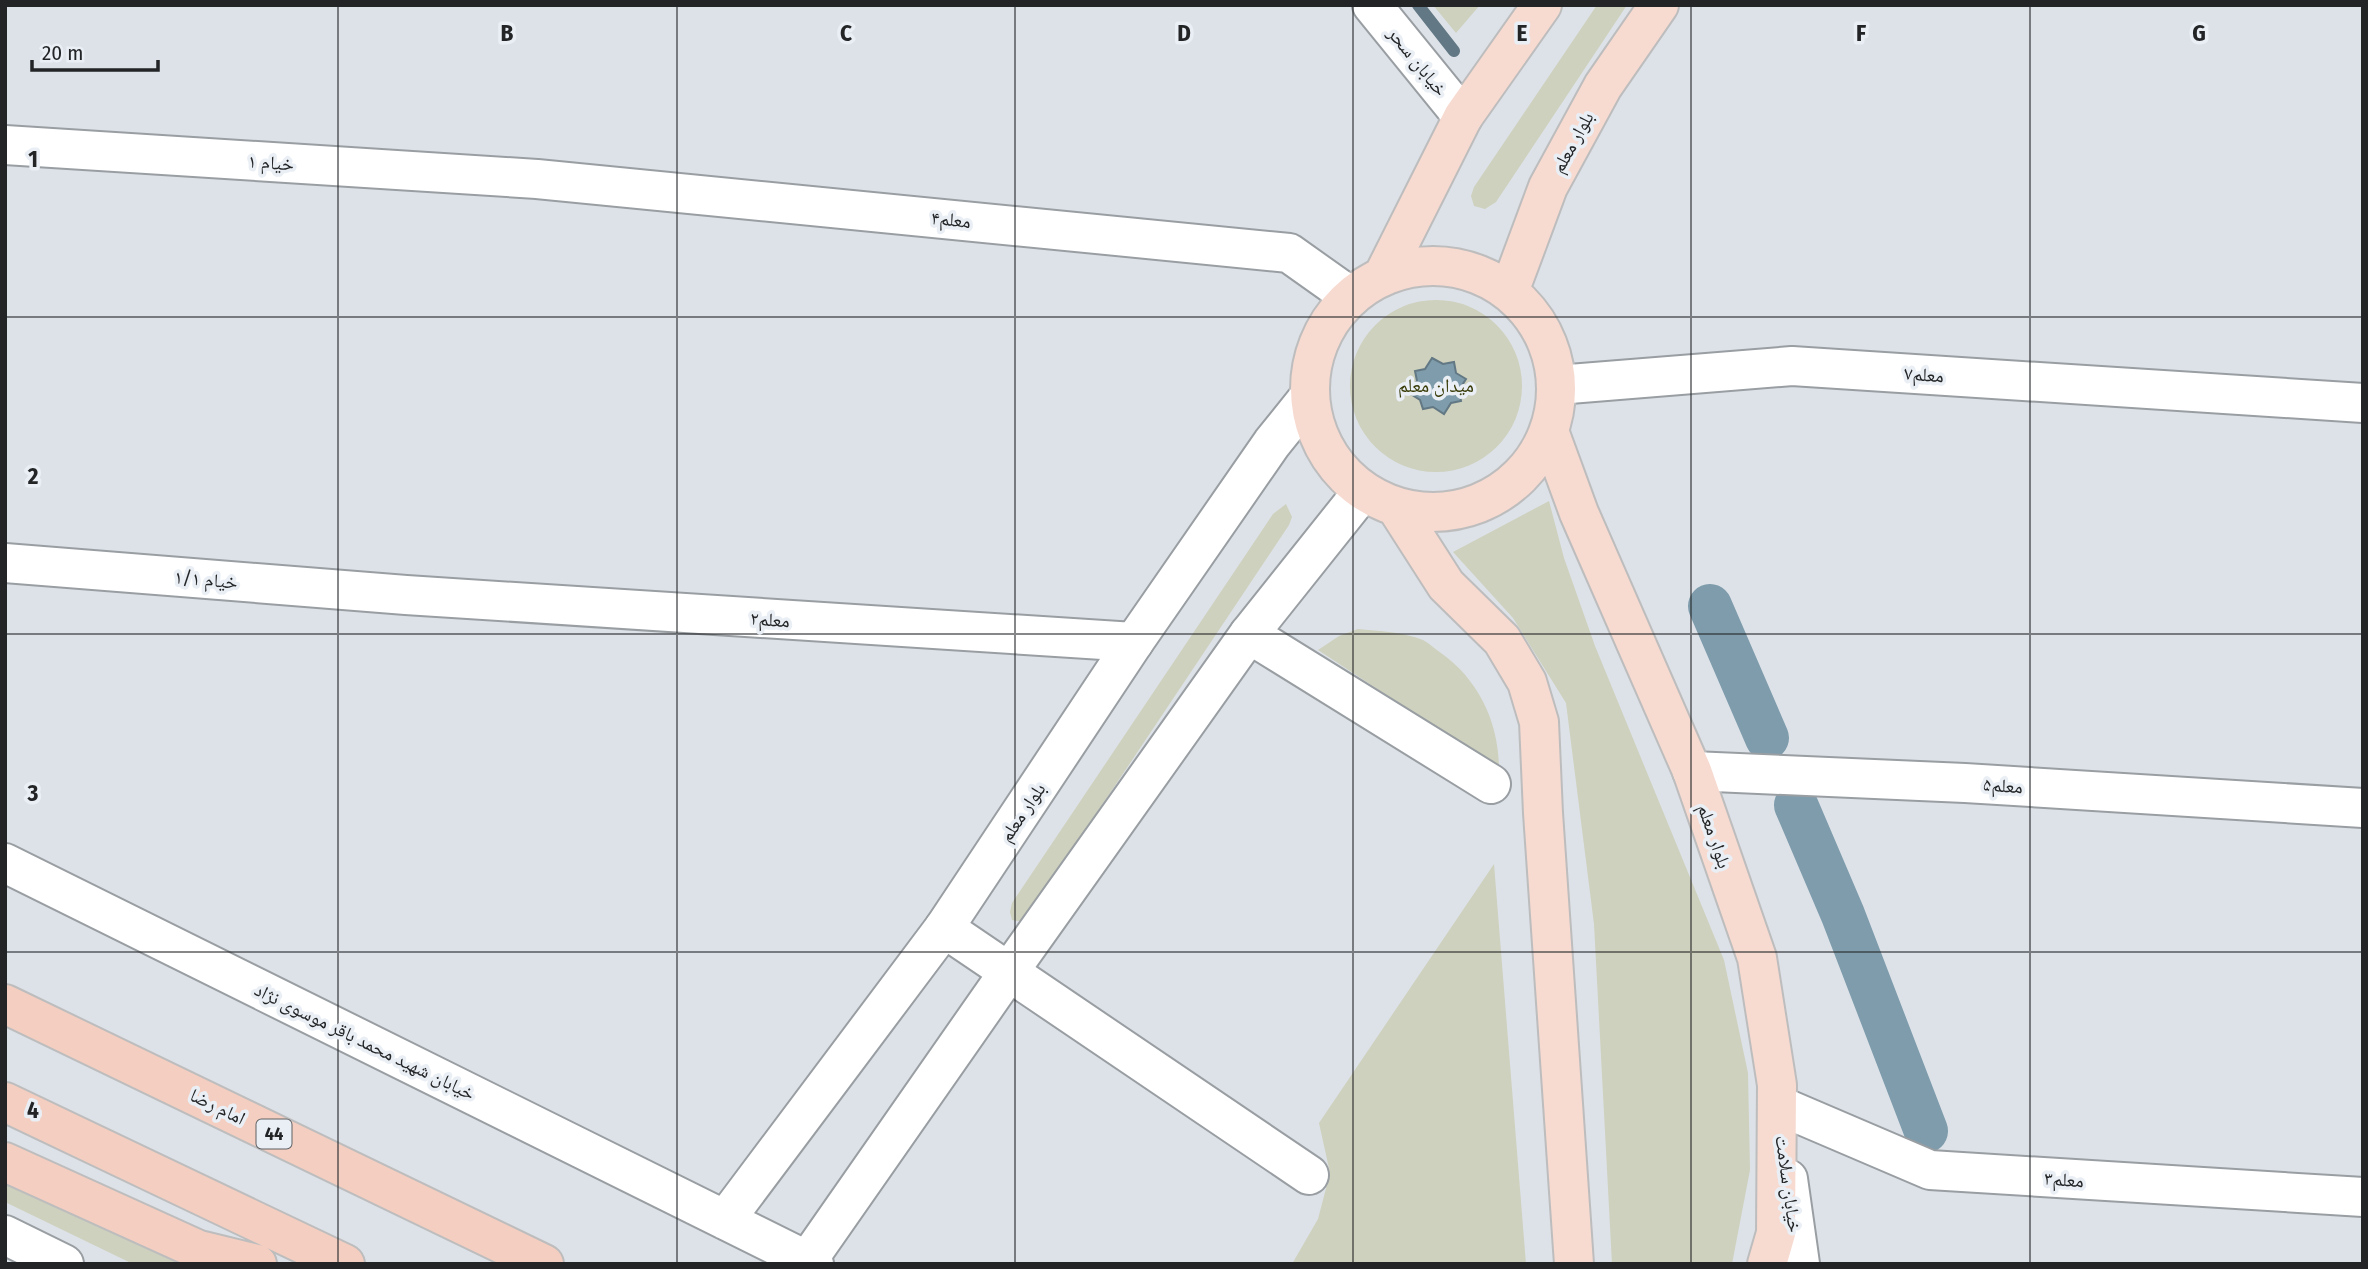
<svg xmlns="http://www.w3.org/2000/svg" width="2368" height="1269" font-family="'Fira Sans Condensed','Noto Naskh Arabic',sans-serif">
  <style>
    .green { fill: #ced1bd }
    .water { fill: #7e9cac; stroke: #627884; stroke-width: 2 }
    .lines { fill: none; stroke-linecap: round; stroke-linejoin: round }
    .stream { stroke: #627884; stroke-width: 12 }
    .canal { stroke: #7e9cac; stroke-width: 44 }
    .minor-casing { stroke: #999ea3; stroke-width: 42 }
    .tertiary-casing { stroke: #999ea3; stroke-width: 42 }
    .secondary-casing { stroke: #999ea3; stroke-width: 42 }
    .primary-casing { stroke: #bdbdbe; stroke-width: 42 }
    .trunk-casing { stroke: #bdbdbe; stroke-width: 42 }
    .minor { stroke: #fff; stroke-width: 38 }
    .tertiary { stroke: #fff; stroke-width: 38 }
    .secondary { stroke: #fff; stroke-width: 38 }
    .primary { stroke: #f7dad0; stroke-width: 38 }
    .trunk { stroke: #f4cec0; stroke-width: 38 }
    .grid { fill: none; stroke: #222426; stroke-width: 2; stroke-opacity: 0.55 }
    .labels { text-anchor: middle; stroke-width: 7; stroke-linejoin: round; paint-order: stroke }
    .shield { fill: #eaeff5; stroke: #5e6164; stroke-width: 2 }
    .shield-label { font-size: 18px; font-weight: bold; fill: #222426 }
    .street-label { font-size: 19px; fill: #222426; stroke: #eaeff5 }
    .park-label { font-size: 19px; fill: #393c08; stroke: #eaeff5 }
    .grid-label { font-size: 23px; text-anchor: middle; font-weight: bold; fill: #222426; stroke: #eaeff5; stroke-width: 7; stroke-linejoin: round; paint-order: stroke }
  </style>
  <rect width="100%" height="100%" fill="#dde2e8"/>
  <!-- green -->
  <path class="green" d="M1433 5H1480L1456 33Z
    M1597 5H1627L1496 202 1485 209 1474 206 1471 196 1474 187Z
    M1350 386a86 86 0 1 1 172 0a86 86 0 1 1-172 0Z
    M1549 501 1564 558 1595 646 1724 960 1748 1073 1750 1170 1732 1264H1612L1594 924 1566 703 1513 618 1453 552Z
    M1286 504 1292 517 1289 525 1032 910C1026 919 1023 923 1012 920L1010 912 1012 903 1273 514Z
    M1358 629C1379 631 1403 632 1423 640 1429 643 1435 649 1441 653 1479 680 1499 723 1499 769L1318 650 1339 636Z
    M1494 864 1526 1264H1292L1318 1219 1330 1173 1319 1123Z
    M5 1177 189 1264H133L5 1202Z"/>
  <!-- water -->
  <path class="water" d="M1432 358 1443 364 1454 362 1456 373 1466 379 1459 390 1461 401 1451 403 1444 414 1433 407 1423 409 1420 400 1409 393 1417 381 1415 371 1425 369Z"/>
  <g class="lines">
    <!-- stream -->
    <path class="stream" d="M1418 5 1454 51"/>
    <!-- canal -->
    <path class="canal" d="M1710 606 1767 738
      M1796 805 1843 915 1926 1131"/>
    <!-- minor casing -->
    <g class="minor-casing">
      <path id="minor" d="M5 145 537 179 1289 253 1351 297
        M1557 385 1792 366 2363 403
        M5 563 406 595 1134 642
        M1249 634 1491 784
        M1692 771 1965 783 2363 808
        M944 928 1309 1175
        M1778 1105 1930 1170 2363 1197"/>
    </g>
    <!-- tertiary casing -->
    <g class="tertiary-casing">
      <path id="tertiary" d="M1372 5 1463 117
        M5 1235 64 1264"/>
    </g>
    <!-- secondary casing -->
    <g class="secondary-casing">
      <path id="secondary" d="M5 863 814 1264
        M1788 1179 1800 1264
        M725 1220 944 928 1134 642 1272 443 1309 397
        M807 1261 1008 973 1249 634 1363 491"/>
    </g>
    <!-- primary casing -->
    <g class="primary-casing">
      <path id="primary" d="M1310 389a123 123 0 1 1 246 0a123 123 0 1 1-246 0Z
        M1383 276 1463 117 1542 5
        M1509 292 1548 187 1603 86 1659 5
        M1549 431 1579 513 1692 771 1757 958 1777 1085 1776 1233 1767 1264
        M1396 507 1446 585 1502 640 1527 682 1539 722 1543 813 1574 1264"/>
    </g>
    <!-- trunk casing -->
    <g class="trunk-casing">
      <path id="trunk" d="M5 1004 544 1264
        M5 1102 345 1264
        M5 1162 199 1250 257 1264"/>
    </g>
    <!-- minor -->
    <use href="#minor" class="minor"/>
    <!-- tertiary -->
    <use href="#tertiary" class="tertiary"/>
    <!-- secondary -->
    <use href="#secondary" class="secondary"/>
    <!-- primary -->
    <use href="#primary" class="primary"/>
    <!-- trunk -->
    <use href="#trunk" class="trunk"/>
  </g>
  <!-- grid -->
  <path class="grid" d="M338 5V1264M677 5V1264M1015 5V1264M1353 5V1264M1691 5V1264M2030 5V1264M5 317H2363M5 634H2363M5 952H2363"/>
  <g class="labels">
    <!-- shield labels -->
    <rect class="shield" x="256.5" y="1119.5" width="35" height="29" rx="5"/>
    <g class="shield-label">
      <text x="274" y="1140">44</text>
    </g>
    <!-- street labels -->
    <g class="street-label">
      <text transform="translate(1418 61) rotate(51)" y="7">خیابان سحر</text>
      <text transform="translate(1572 142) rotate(-61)" y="7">بلوار معلم</text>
      <text transform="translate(271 162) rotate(4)" y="7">خیام ۱</text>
      <text transform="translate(951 219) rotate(6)" y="7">معلم۴</text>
      <text transform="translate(1924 374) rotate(4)" y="7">معلم۷</text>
      <text transform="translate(206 579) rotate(5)" y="7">خیام ۱/۱</text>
      <text transform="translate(770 619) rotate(4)" y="7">معلم۲</text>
      <text transform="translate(2003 785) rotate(4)" y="7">معلم۵</text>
      <text transform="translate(1022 812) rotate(-56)" y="7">بلوار معلم</text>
      <text transform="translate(1715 836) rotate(71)" y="7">بلوار معلم</text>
      <text transform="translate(365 1041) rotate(26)" y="7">خیابان شهید محمد باقر موسوی نژاد</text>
      <text transform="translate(218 1106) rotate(26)" y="7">امام رضا</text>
      <text transform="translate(2064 1179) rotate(4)" y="7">معلم۳</text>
      <text transform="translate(1789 1184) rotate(82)" y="7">خیابان سلامت</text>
    </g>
    <!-- park labels -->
    <g class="park-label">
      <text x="1436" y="392">میدان معلم</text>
    </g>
  </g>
  <g class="grid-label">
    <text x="507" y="41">B</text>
    <text x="846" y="41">C</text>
    <text x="1184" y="41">D</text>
    <text x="1522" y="41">E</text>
    <text x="1861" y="41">F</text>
    <text x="2199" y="41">G</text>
    <text x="33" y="167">1</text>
    <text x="33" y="484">2</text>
    <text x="33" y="801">3</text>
    <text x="33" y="1118">4</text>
  </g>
  <!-- border -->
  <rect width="2368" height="1269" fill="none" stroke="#222426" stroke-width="14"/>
  <!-- scale -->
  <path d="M32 60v10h126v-10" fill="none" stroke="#222426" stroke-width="3.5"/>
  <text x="42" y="60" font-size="21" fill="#222426" stroke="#eaeff5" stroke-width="5" paint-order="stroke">20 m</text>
</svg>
